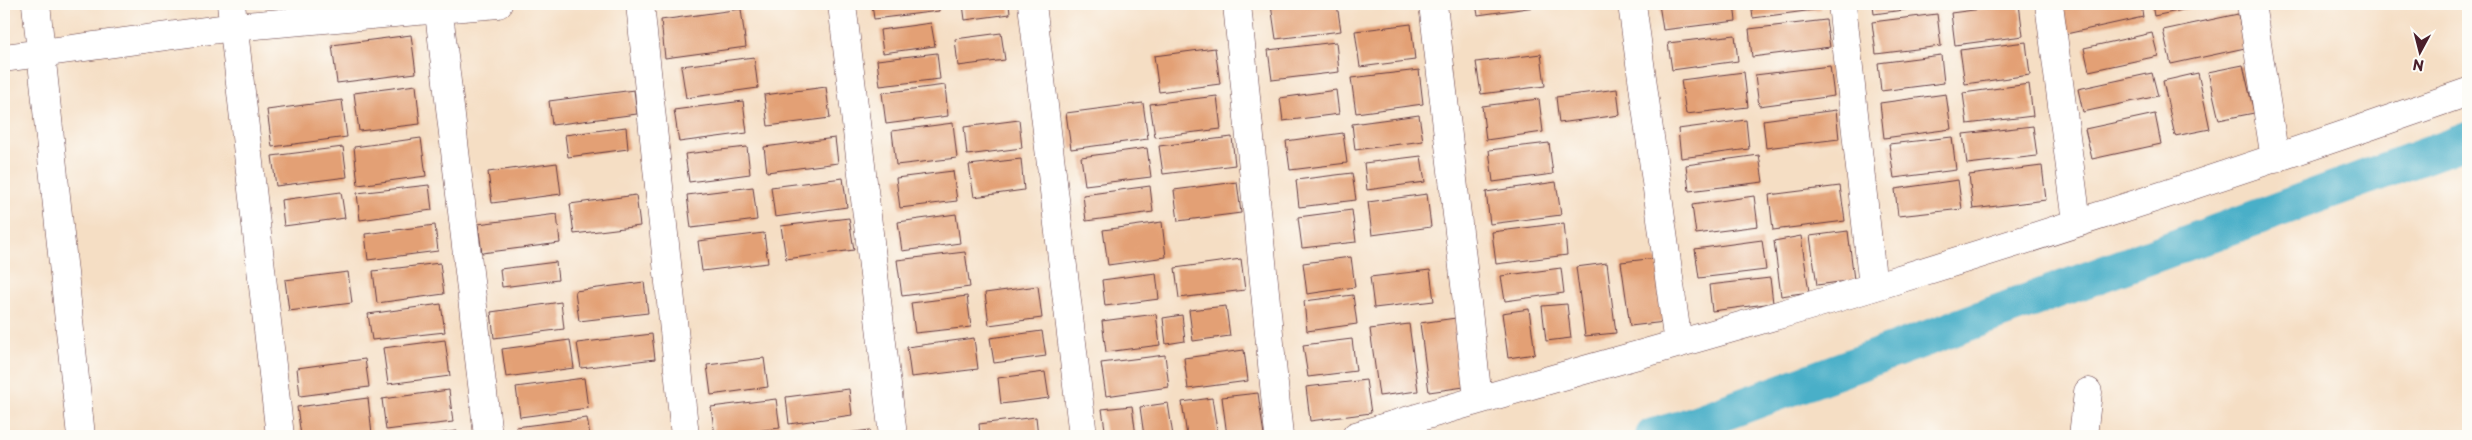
<svg xmlns="http://www.w3.org/2000/svg" width="2472" height="440" font-family="'Playpen Sans',sans-serif">
  <style>
    .lines { fill: none; stroke-linecap: round; stroke-linejoin: round }
    .canal { stroke: #49afc8; stroke-width: 36 }
    .building { fill: #e3a074 }
    .street-casing { stroke: #643c42; stroke-width: 29 }
    .street { stroke: #fff; stroke-width: 28 }
  </style>
  <rect width="100%" height="100%" fill="#fdfcf7"/>
  <filter id="ink" filterUnits="userSpaceOnUse"><feTurbulence type="fractalNoise" baseFrequency=".02" numOctaves="2"/><feDisplacementMap in="SourceGraphic" scale="10" xChannelSelector="R" yChannelSelector="G"/><feConvolveMatrix kernelMatrix="1 2 1 2 8 2 1 2 1" color-interpolation-filters="sRGB"/></filter>
  <filter id="wash" filterUnits="userSpaceOnUse"><feTurbulence type="fractalNoise" baseFrequency=".0096" numOctaves="4" result="noise"/><feDisplacementMap in="SourceGraphic" scale="20" xChannelSelector="R" yChannelSelector="G"/><feGaussianBlur stdDeviation="1.12" result="paint"/><feColorMatrix in="noise" values="0 0 0 0 0 0 0 0 0 0 0 0 0 0 0 0 0 1.4 0 .05"/><feComposite in="paint" operator="in"/></filter>
  <g filter="url(#wash)">
    <rect width="100%" height="100%" fill="#f5dec4"/>
    <g class="lines">
      <!-- canal -->
      <path class="canal" d="M1653 436 1685 427 2468 140"/>
    </g>
    <g id="blocks">
      <!-- building -->
      <path class="building" d="M872 4H939V11L874 19Z
        M963 4H1009L1010 14 965 20Z
        M1282 4H1337L1341 31 1276 39 1271 5Z
        M1476 4H1542V6L1478 15Z
        M1659 4H1734L1736 21 1663 30Z
        M1751 4H1821V9L1753 18Z
        M1873 4H1925V7L1874 14Z
        M2019 4 2023 36 1955 45 1951 13Z
        M2059 4H2141L2143 17 2066 34Z
        M2152 4H2206V5L2154 16Z
        M741 9 746 47 665 58 661 20Z
        M1937 14 1941 46 1876 54 1872 22Z
        M2238 14 2245 48 2171 64 2163 30Z
        M1826 20 1830 47 1752 57 1749 29Z
        M931 23 935 46 883 53 880 30Z
        M1411 24 1415 60 1360 67 1355 31Z
        M1001 33 1005 60 958 66 955 39Z
        M2152 33 2158 56 2089 71 2084 48Z
        M411 35 416 73 337 83 332 45Z
        M1735 35 1738 61 1672 70 1668 43Z
        M1336 42 1339 72 1272 80 1268 50Z
        M2026 42 2030 75 1965 84 1960 50Z
        M1215 48 1220 84 1159 92 1154 56Z
        M937 53 940 79 880 86 877 60Z
        M1541 54 1545 86 1481 94 1476 62Z
        M1941 55 1944 83 1881 91 1878 63Z
        M754 57 758 88 686 98 681 66Z
        M2243 65 2254 113 2219 120 2208 72Z
        M1830 66 1834 96 1759 106 1755 75Z
        M1419 70 1423 104 1356 113 1351 78Z
        M1744 72 1748 107 1686 114 1681 80Z
        M2152 73 2158 96 2083 112 2078 89Z
        M2198 73 2210 129 2175 136 2163 81Z
        M2029 84 2033 116 1967 124 1963 93Z
        M416 85 420 124 359 131 354 93Z
        M945 85 948 116 886 124 882 93Z
        M826 87 830 118 768 126 764 95Z
        M1617 89 1620 115 1559 123 1556 97Z
        M634 90 637 114 552 125 549 101Z
        M1336 90 1339 114 1283 121 1280 98Z
        M1946 94 1951 129 1884 138 1880 103Z
        M1217 96 1221 129 1155 137 1150 104Z
        M1539 99 1543 132 1486 140 1482 106Z
        M342 100 347 137 272 147 267 110Z
        M743 101 747 133 679 142 674 110Z
        M1143 103 1148 139 1071 149 1066 113Z
        M1836 110 1839 139 1766 148 1763 120Z
        M2155 114 2161 144 2092 159 2085 129Z
        M1419 115 1423 141 1355 150 1352 124Z
        M1019 120 1022 148 967 155 964 127Z
        M1746 120 1749 149 1681 158 1678 129Z
        M953 123 957 158 896 165 892 131Z
        M2033 126 2037 156 1967 164 1963 134Z
        M626 127 628 149 568 157 565 135Z
        M1343 133 1347 163 1290 170 1286 141Z
        M1232 137 1235 165 1163 174 1159 146Z
        M1952 137 1956 170 1894 178 1889 144Z
        M421 138 426 176 358 185 354 147Z
        M835 138 838 163 767 172 764 147Z
        M1549 143 1553 174 1493 182 1489 150Z
        M343 147 347 177 276 186 272 156Z
        M747 147 750 174 689 182 685 154Z
        M1147 148 1151 177 1085 185 1081 157Z
        M1759 155 1763 182 1689 191 1686 165Z
        M1421 156 1425 182 1367 190 1364 163Z
        M1021 159 1024 190 974 197 969 165Z
        M557 163 561 194 492 203 488 172Z
        M2042 166 2046 200 1973 209 1969 175Z
        M953 171 957 201 900 208 896 178Z
        M1352 173 1356 200 1299 207 1296 180Z
        M843 178 847 207 775 217 771 187Z
        M1958 180 1962 209 1898 216 1895 189Z
        M1237 182 1241 213 1178 221 1174 190Z
        M1556 182 1561 215 1490 224 1486 192Z
        M429 185 432 210 360 220 357 193Z
        M1150 186 1153 212 1086 221 1083 195Z
        M1840 186 1845 221 1773 230 1769 195Z
        M753 187 757 220 691 228 687 195Z
        M341 192 345 218 284 226 281 200Z
        M1427 194 1431 227 1372 235 1368 202Z
        M636 195 640 226 574 234 570 204Z
        M1754 196 1758 226 1696 234 1692 205Z
        M1352 210 1356 242 1302 248 1298 217Z
        M557 214 560 243 482 253 478 224Z
        M956 214 960 243 902 251 898 222Z
        M849 218 854 250 786 259 781 226Z
        M1162 222 1166 257 1108 265 1103 230Z
        M1564 223 1567 255 1496 264 1492 232Z
        M435 225 438 251 368 260 365 234Z
        M1848 231 1854 280 1817 285 1810 236Z
        M764 233 768 263 702 271 698 241Z
        M1801 236 1809 292 1781 296 1774 241Z
        M1762 240 1766 270 1699 278 1695 249Z
        M965 252 970 287 902 296 897 260Z
        M1351 257 1355 287 1307 294 1303 263Z
        M1657 258 1665 322 1630 326 1621 262Z
        M1241 259 1245 290 1179 298 1175 268Z
        M556 262 558 280 502 287 500 269Z
        M440 263 444 294 377 303 373 271Z
        M1607 263 1616 333 1585 336 1576 267Z
        M1561 268 1564 293 1505 301 1501 276Z
        M1430 270 1434 301 1374 308 1370 277Z
        M348 272 352 303 289 311 285 280Z
        M1156 273 1159 299 1105 306 1102 280Z
        M1770 278 1773 303 1712 311 1709 285Z
        M644 282 648 313 579 321 575 291Z
        M1038 286 1042 318 989 325 985 293Z
        M1353 295 1357 324 1307 331 1304 301Z
        M967 296 971 327 915 333 911 303Z
        M561 302 564 329 494 338 491 312Z
        M441 304 445 332 372 340 368 314Z
        M1567 304 1571 338 1546 341 1542 306Z
        M1226 306 1230 336 1193 341 1189 310Z
        M1529 309 1535 354 1508 358 1502 313Z
        M1156 314 1160 345 1106 352 1102 321Z
        M1182 315 1185 341 1166 344 1163 318Z
        M1456 318 1464 387 1429 392 1420 323Z
        M1409 324 1418 391 1379 396 1370 329Z
        M1042 331 1046 356 994 363 990 338Z
        M652 334 655 359 581 368 577 343Z
        M974 338 978 369 911 377 907 347Z
        M1352 339 1356 371 1308 377 1303 345Z
        M445 340 450 376 388 384 383 348Z
        M570 340 574 368 506 377 502 349Z
        M1244 350 1248 381 1188 389 1184 358Z
        M1165 355 1169 387 1106 396 1101 363Z
        M764 358 768 387 711 395 707 365Z
        M365 359 369 387 300 396 297 368Z
        M1045 372 1049 398 1001 404 998 378Z
        M584 378 588 408 520 417 516 387Z
        M1366 380 1371 413 1310 421 1306 387Z
        M849 389 852 415 789 424 786 397Z
        M449 390 453 422 386 430 382 399Z
        M1258 393 1264 436H1227L1222 397Z
        M368 398 372 434 301 436 297 407Z
        M1212 398 1218 436H1187L1182 402Z
        M776 399 780 428 715 436 711 407Z
        M1168 403 1173 436H1144L1140 407Z
        M1132 406 1136 436H1106L1102 409Z
        M1036 417 1038 436H980L979 424Z
        M587 418 590 436H517L516 427Z
        M870 430 871 436H832V435Z
        M457 431V436H428V435Z"/>
    </g>
  </g>
  <g filter="url(#ink)">
    <use href="#blocks" fill-opacity="0" stroke="#643c42" stroke-width="1"/>
    <g class="lines">
      <!-- street casing -->
      <g class="street-casing">
        <path id="street" d="M36 4 81 436
          M231 4 280 436
          M438 4 488 436
          M640 4 685 436
          M842 4 893 436
          M1032 4 1083 436
          M1237 4 1279 436
          M1433 4 1478 399
          M1632 4 1678 344
          M1842 4 1873 287
          M2049 4 2077 222
          M2251 4 2275 159
          M4 58 234 27 498 4
          M1356 436C1528 384 1702 339 1873 287 2073 226 2271 161 2468 92
          M2083 436 2088 392"/>
      </g>
      <!-- street -->
      <use href="#street" class="street"/>
    </g>
  </g>
  <!-- margin -->
  <rect width="2472" height="440" fill="none" stroke="#fdfcf7" stroke-width="20"/>
  <!-- north arrow -->
  <g transform="translate(2420 52) rotate(187)" stroke="#fdfcf7" stroke-width="4" paint-order="stroke">
  <path d="M0-4L9 19L0 12L-9 19Z" fill="#4a1f2b"/>
  <text y="-8" font-size="14" font-weight="bold" text-anchor="middle" fill="#4a1f2b">N</text>
  </g>
</svg>
